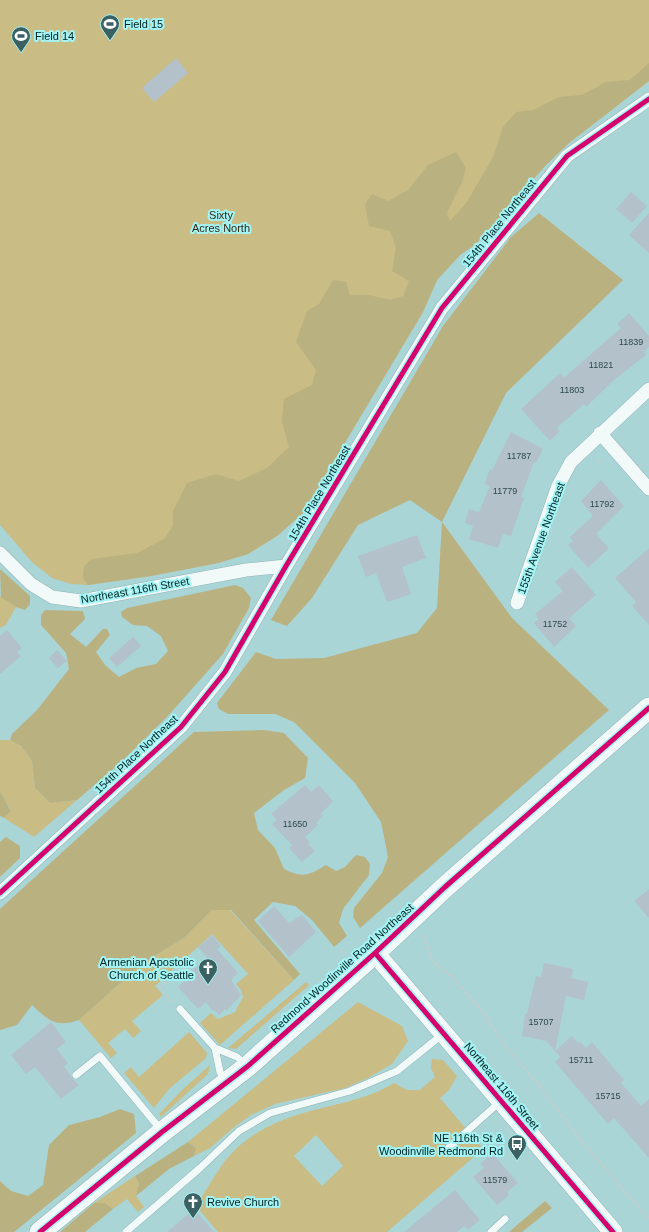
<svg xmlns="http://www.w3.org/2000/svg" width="649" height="1232" font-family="Arial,sans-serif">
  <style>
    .green { fill: #c9bc85; fill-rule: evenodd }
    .forest { fill: #bab181 }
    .building { fill: #b3c1ca }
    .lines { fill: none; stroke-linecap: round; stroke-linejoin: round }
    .lane-casing { stroke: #90b3b4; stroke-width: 8 }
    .street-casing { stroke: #90b3b4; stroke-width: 14 }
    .secondary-casing { stroke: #90b3b4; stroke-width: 20 }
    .primary-casing { stroke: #90b3b4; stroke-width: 22 }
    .path { stroke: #c0cece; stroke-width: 2.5; stroke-dasharray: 4 2; stroke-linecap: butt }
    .lane { stroke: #f2f9f9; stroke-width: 7 }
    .street { stroke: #f2f9f9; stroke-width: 13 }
    .secondary { stroke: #f2f9f9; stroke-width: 19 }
    .primary { stroke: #f2f9f9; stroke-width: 21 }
    .cycleway-casing { stroke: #a4f4f5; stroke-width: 8 }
    .cycleway { stroke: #d6006c; stroke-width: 5 }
    .labels { text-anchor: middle; stroke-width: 4; stroke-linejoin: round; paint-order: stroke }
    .number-label { font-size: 9px; fill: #2d4a4d }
    .poi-label { font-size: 11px; fill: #002323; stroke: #a4f4f5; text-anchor: start }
    .park-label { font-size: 11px; fill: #332714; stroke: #a4f4f5 }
    .street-label { font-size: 11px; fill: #002323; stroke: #a4f4f5 }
  </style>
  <rect width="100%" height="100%" fill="#a9d5d6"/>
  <!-- green -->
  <path class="green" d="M0 0H649V81L569 143 545 166 475 245 461 254 437 280 423 312 303 513 277 536 248 554 218 563 151 576 88 585 71 584 52 578 32 562 0 525Z
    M0 596 16 607 6 625 0 628Z
    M0 740H10L21 746 32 761 35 788 50 803 77 800 34 837 4 818 11 810 0 791Z
    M212 910H230L294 980 220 1045 200 1023 211 1013 218 1019 235 1012 243 997 241 990 236 984 248 974 212 934 155 986 163 995 132 1021 141 1031 133 1038 125 1029 108 1043 117 1053 111 1058 79 1020 143 963 184 938Z
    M306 982 309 985 236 1049 228 1048Z
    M358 1002 402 1026 408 1041 392 1064 368 1078 345 1088 275 1104 251 1115 233 1128 210 1148 194 1156 196 1148 188 1142Z
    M189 1032 207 1053 206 1058 169 1089 154 1108 124 1073 131 1067 139 1077Z
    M432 1059 443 1060 457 1076 449 1090 440 1098 483 1149 387 1232H218L196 1206C205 1192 213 1178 222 1165 240 1139 270 1123 300 1114 332 1104 365 1101 394 1083L407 1090H420L435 1077 431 1068ZM316 1135 343 1166 322 1186 294 1156Z
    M210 1065 208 1074 161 1117 159 1114 182 1090Z
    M135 1176 139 1183 136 1196 144 1207 138 1212 127 1199 113 1209 105 1203H94Z"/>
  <!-- forest -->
  <path class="forest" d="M649 63V81L569 143 545 166 475 245 461 254 437 280 423 312 303 513 277 536 248 554 218 563 151 576 88 585 83 578 84 566 92 559 137 553 164 539 173 526V511L187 483 216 474 239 481 267 468 289 447 282 422 284 399 312 385 316 370 296 342 307 311 319 304 333 280 346 282 350 295H369L390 300 403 296 409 281 392 271 396 248 390 231 369 226 365 204 372 194 388 201 408 190 428 165 456 152 466 168 462 182 447 213 450 221 467 202 493 157 503 127 516 112 533 110 559 97 582 95 606 82 630 80Z
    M539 213 623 280 506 393 442 522 512 618 609 710 360 928 353 917 354 908 382 873 388 857 381 822 355 783 294 722 275 714H228L219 709 217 703 256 652 276 659 324 658 417 633 437 608 442 522 410 500 358 525 312 598 287 626 271 620 443 326 511 237Z
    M0 569 30 596V604L25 610 16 607 1 597Z
    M235 585 243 588 251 598 249 608 223 654 167 717 117 766 77 800 50 803 35 788 32 761 21 746 10 740 12 734 37 710 69 669 66 653 41 625V615L45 610 83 611 85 619 70 634 86 647 103 629H107L110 635 96 652 105 665 119 677 136 668 156 664 168 651 161 636 147 626 133 625 122 617 121 612 127 608Z
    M264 730 284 733 308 758 305 778 284 790 254 813 258 830 275 848 284 869C303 878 308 876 326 865L336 871 345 867 356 855 365 857 370 864 369 875 343 909 339 923 347 936 334 947 312 920 295 906 273 902 254 920 300 974 294 980 231 910H212L184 938 143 963 79 1020C55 1028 48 1020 32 1005L17 1025 0 1030V909L194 732Z
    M0 791 11 811 4 818 0 816Z
    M6 837 20 846V858L0 877V842Z
    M120 1109 134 1114 136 1133 14 1232H0V1181L11 1191 28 1196 43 1185 49 1145 69 1125 100 1117Z
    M188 1142 196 1148 194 1156 169 1169 136 1196 139 1183 135 1176Z
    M545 1201 552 1208 522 1232H509Z
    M94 1203H105L113 1209 85 1232H60Z"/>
  <!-- building -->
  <path class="building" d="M176 58 188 73 154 102 142 88Z
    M631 192 647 206 632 223 616 209Z
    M649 213V253L629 235Z
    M629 313 649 336V347L644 352 646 355 614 380 586 407 584 404 557 428 560 431 550 441 521 409 560 373 564 378 574 369 621 328 617 324Z
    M511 432 543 449 536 463 534 462 521 497 524 498 511 536 503 534 498 548 469 539 473 526 465 523 469 509 479 512 490 486 484 484 490 469 492 470Z
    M601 480 624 506 596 534 609 548 588 568 568 545 573 541 570 537 593 516 581 501Z
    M417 535 426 558 402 567 411 594 387 602 376 573 366 577 358 556Z
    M649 548V625L632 606 636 602 615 578Z
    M572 567 596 595 569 618 576 626 554 647 534 623 539 619 535 614 563 591 555 582Z
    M7 630 22 648 17 652 21 656 0 674V636Z
    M133 637 141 646 117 667 109 658Z
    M57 650 67 661 58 668 49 658Z
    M305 785 311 792 319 785 333 801 321 814 323 816 316 823 318 825 305 837 310 842 308 844 315 851 302 862 289 848 292 845 272 824 277 820 271 814Z
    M649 889V918L634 901Z
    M274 906 289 923 302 915 316 932 289 957 258 921Z
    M212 935 221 946 217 949 238 973 231 980 241 995 226 1011 225 1009 219 1015 214 1010 213 1011 206 1002 198 1009 178 987 187 979 185 977 207 957 198 947Z
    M544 963 573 969 571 978 588 982 584 1000 566 996 555 1051 546 1041 522 1036 525 1014H527L536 976 541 977Z
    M51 1022 66 1042 57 1049 68 1063 64 1066 72 1078 79 1085 61 1099 35 1067 26 1074 11 1055Z
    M572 1036 578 1043 580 1042 586 1048 592 1042 624 1080 621 1083 641 1106 649 1099V1158L614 1118 608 1124 555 1062 560 1057 555 1051Z
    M492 1153 518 1183 507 1192 509 1195 497 1205 473 1177 484 1168 480 1164Z
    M455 1190 480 1220 468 1230 464 1226 457 1232H404Z
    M194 1209 214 1232H167Z"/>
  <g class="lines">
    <!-- lane casing -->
    <g class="lane-casing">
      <path id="lane" d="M180 1009 215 1048 237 1057 246 1065
        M215 1048 220 1072 225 1082
        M76 1075 100 1056 161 1130
        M449 1147 501 1101
        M126 1232 200 1168 239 1131 270 1113 350 1091 397 1071 443 1034
        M491 1232 505 1219"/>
    </g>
    <!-- street casing -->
    <g class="street-casing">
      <path id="street" d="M600 433 649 489
        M0 553 31 584 52 597 81 601 246 570 286 566
        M517 603 558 486 571 462 649 389
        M0 893 181 727 225 672 286 566 442 308 567 156 649 99"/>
    </g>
    <!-- secondary casing -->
    <g class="secondary-casing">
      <path id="secondary" d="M375 953 613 1232"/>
    </g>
    <!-- primary casing -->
    <g class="primary-casing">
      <path id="primary" d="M40 1232 162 1132 248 1066 375 953 445 887 649 708"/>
    </g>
    <!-- path -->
    <path class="path" d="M599 463V457
      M423 935 432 961 453 978 480 1008 507 1048 542 1089 582 1142 649 1219
      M341 950 343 953
      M173 1002 160 988 190 961 195 968"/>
    <!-- lane -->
    <use href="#lane" class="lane"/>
    <!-- street -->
    <use href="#street" class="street"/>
    <!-- secondary -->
    <use href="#secondary" class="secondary"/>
    <!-- primary -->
    <use href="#primary" class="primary"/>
    <!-- cycleway casing -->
    <g class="cycleway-casing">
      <path id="cycleway" d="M0 893 181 727 225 672 286 566 442 308 567 156 649 99
        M375 953 613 1232
        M40 1232 162 1132 248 1066 375 953 445 887 649 708"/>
    </g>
    <!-- cycleway -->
    <use href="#cycleway" class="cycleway"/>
  </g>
  <!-- icons -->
  <defs>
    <g id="stadium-pin" transform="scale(1)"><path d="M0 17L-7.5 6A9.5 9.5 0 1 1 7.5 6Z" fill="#3b6162" stroke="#a4f4f5"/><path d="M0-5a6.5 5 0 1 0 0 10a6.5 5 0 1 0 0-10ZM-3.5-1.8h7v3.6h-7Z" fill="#fff"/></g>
    <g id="church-pin" transform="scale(1)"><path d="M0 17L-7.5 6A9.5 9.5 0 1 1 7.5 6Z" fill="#3b6162" stroke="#a4f4f5"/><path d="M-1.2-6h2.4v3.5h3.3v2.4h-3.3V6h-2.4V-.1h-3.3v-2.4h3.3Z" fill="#fff"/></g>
    <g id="bus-pin" transform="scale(1)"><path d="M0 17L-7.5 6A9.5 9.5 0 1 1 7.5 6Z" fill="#3b6162" stroke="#a4f4f5"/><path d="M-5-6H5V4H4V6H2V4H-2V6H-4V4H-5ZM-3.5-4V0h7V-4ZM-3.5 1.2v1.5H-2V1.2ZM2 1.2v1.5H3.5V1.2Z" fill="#fff"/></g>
  </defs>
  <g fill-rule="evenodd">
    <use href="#stadium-pin" x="110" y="24"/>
    <use href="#stadium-pin" x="21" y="36"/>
    <use href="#church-pin" x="208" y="968"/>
    <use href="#bus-pin" x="517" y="1144"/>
    <use href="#church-pin" x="193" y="1202"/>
  </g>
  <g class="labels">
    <!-- number labels -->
    <g class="number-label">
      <text x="631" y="345">11839</text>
      <text x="601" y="368">11821</text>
      <text x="572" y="393">11803</text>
      <text x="519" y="459">11787</text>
      <text x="505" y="494">11779</text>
      <text x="602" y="507">11792</text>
      <text x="555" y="627">11752</text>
      <text x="295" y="827">11650</text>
      <text x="541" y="1025">15707</text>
      <text x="581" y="1063">15711</text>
      <text x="608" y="1099">15715</text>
      <text x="495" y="1183">11579</text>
    </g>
    <!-- poi labels -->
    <g class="poi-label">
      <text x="124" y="28">Field 15</text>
      <text x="35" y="40">Field 14</text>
      <text x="194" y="966" text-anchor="end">Armenian Apostolic<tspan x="194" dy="13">Church of Seattle</tspan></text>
      <text x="503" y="1142" text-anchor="end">NE 116th St &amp;<tspan x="503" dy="13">Woodinville Redmond Rd</tspan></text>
      <text x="207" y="1206">Revive Church</text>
    </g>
    <!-- park labels -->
    <g class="park-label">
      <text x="221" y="219">Sixty<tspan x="221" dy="13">Acres North</tspan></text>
    </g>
    <!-- street labels -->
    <g class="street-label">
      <text transform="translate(499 223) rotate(-51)" y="4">154th Place Northeast</text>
      <text transform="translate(319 493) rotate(-59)" y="4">154th Place Northeast</text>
      <text transform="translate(541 538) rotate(-70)" y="4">155th Avenue Northeast</text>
      <text transform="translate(135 590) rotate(-10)" y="4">Northeast 116th Street</text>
      <text transform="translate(136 754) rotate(-43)" y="4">154th Place Northeast</text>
      <text transform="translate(342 968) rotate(-42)" y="4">Redmond-Woodinville Road Northeast</text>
      <text transform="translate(502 1086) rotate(50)" y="4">Northeast 116th Street</text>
    </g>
  </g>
</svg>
